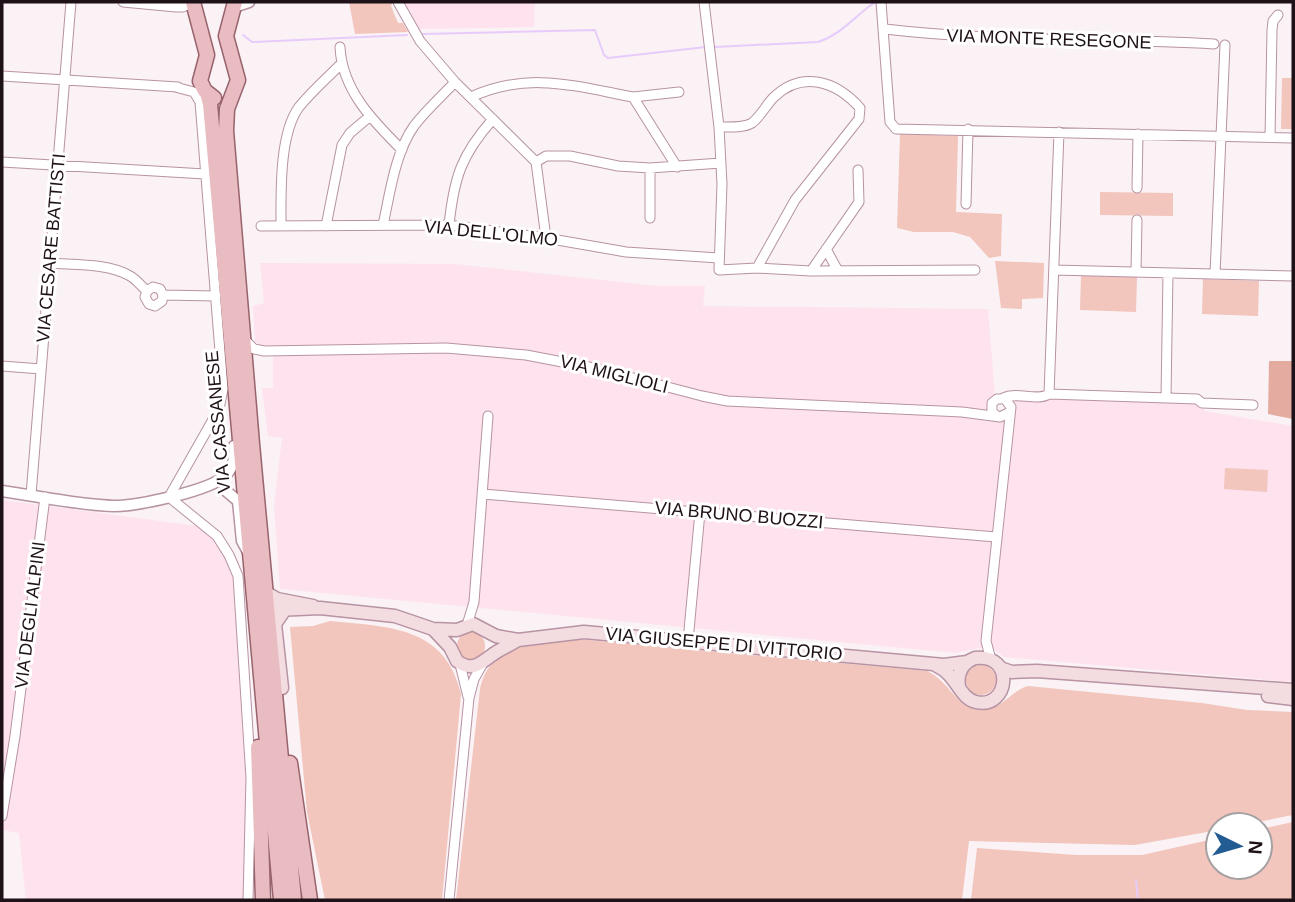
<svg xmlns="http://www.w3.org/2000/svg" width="1295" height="902" font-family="Arial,sans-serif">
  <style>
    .built { fill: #fee2ee }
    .green { fill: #f2c5bd }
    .forest { fill: #e4aba1 }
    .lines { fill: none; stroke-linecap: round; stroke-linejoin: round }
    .stream { stroke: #e7ccfb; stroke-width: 2 }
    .minor-casing { stroke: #b793a3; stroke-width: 11 }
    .tertiary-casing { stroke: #b793a3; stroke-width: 13 }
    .secondary-casing { stroke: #b793a3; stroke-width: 15 }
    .primary-casing { stroke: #98636c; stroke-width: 17 }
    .minor { stroke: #fff; stroke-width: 9 }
    .tertiary { stroke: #fff; stroke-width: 10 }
    .secondary { stroke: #f4dde1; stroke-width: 12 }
    .primary { stroke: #e9bcc2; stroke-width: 14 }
    .labels { text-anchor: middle; stroke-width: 6; stroke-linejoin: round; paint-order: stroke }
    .street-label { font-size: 18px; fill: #1e1117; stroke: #fff }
  </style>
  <rect width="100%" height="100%" fill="#faf2f5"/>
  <!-- built -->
  <path class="built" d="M404 2H535L534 27 418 29Z
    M260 263 455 264 657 286H705L703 306 988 309 995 396 989 400 988 410 992 417 1013 409 1014 402 1027 396 1195 403 1205 411 1293 426V682L1004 657 995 650 985 647 956 653 280 589 274 505 282 438 268 436 262 388H273V356L263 355 262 346 255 341 253 306 264 303Z
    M2 500 212 528 241 575 251 699 255 900H26L19 833 2 830Z"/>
  <!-- green -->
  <path class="green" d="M349 2H393L391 6 398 23H403L408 32 355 34Z
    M1282 78H1293V129H1281Z
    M900 134 958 136 956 212 1002 214 1001 256 989 258 970 237 953 232H914L897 228Z
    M1100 192 1173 193V216L1100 215Z
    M995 261 1044 263 1043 298 1022 299V309L1001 308Z
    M1081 275 1137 277 1136 312 1080 310Z
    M1203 279 1259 281 1258 316 1202 314Z
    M1225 468 1268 470 1267 492 1224 489Z
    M330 621C387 627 445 625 461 694L442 900H325L307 812 290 627 313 626Z
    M457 646a14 14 0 1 1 28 0a14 14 0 1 1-28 0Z
    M565 640H587L927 671C951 681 959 717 990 709 1005 705 1013 690 1028 686L1202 703 1247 710 1293 712V815L1243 825H1218V830L1135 845 969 841 962 900H456L480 689C489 646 528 644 565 640Z
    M966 680a15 15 0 1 1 30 0a15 15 0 1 1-30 0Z
    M1293 822V900H971L977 848 1076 855H1142L1218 838V867H1260V829Z"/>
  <!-- forest -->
  <path class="forest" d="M1269 361H1293V419L1268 414Z"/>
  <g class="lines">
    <!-- stream -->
    <path class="stream" d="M1166 2H1238
      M423 34 595 30 604 55 608 58 706 47
      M243 35 252 42 407 35
      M715 47 818 42C842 34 855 16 875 2
      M1136 880 1138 900"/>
    <!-- minor casing -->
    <g class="minor-casing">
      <path id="minor" d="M123 2 176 7H183L192 2
        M398 2 420 41 455 82 536 162 546 238
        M704 2 719 127 722 184 719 270 757 268 811 271 975 270
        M881 2 890 122 896 129 1293 138
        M885 29C994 42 1104 38 1214 44
        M340 47C342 90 373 121 402 150
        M2 76 178 87
        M175 87 194 92 200 102 223 389 219 409 169 497 217 536 229 555 238 576 251 778 248 900
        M471 97C528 71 574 86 633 97L677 167
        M633 97 679 92
        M719 127C729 127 744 128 752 123 761 116 766 105 774 97 802 70 836 81 860 108L859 119 795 200 757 268
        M1270 137 1272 30 1273 21 1278 15
        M2 162 205 174
        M536 162 546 156H570L618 166 650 168 721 163
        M1137 188 1138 134
        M966 204 968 129
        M650 218V168
        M383 225C390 193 395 153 414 126 426 110 442 96 455 82
        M449 225C454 178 461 155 493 119
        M261 226 449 225 546 238 626 252 719 258
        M281 226C281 194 279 134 299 107 311 92 327 78 341 64
        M326 226 342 145 350 133 369 117
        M826 249 838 271
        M50 263C74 265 108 263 130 276 136 279 141 286 147 291L145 297 149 304 155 306 162 301 163 295 160 289 153 287 147 291
        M1054 270 1293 276
        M811 271 859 202 858 170
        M1136 272 1137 220
        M1215 274 1225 45
        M163 295 216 296
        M244 339 254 349 264 351 446 348 526 355 599 369 702 396 727 401 962 412 1000 417 1010 412
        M2 366 41 369
        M1049 394 1059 132
        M1003 398C1018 391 1036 402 1049 394L1197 399 1202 403 1253 405
        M1166 398 1168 273
        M482 494 996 537
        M31 495 71 2
        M467 625 474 602 488 416
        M688 641 700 512
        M991 660 986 641 1011 407 1005 399H997L992 403V412L997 416
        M460 664 468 697
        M2 816 15 736 45 497
        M449 900 469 698 474 679 483 663"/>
    </g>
    <!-- tertiary casing -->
    <g class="tertiary-casing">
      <path id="tertiary" d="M234 7 249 2
        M225 490 238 501 242 541 249 554
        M2 491C38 496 77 505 114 506 136 506 211 491 226 475 234 466 235 457 234 446"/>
    </g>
    <!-- secondary casing -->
    <g class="secondary-casing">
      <path id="secondary" d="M265 592 277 599 313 606
        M263 600 276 610 320 608 395 616 433 629 457 630 473 624 496 636 518 640 584 632 944 665 967 662
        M433 629 450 647 457 661C472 672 480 664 492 655 500 649 510 645 518 640
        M937 666C957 675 959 698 976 702 1009 710 1016 653 975 658 962 663 957 673 959 686
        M1000 668 1012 672 1037 671 1293 690
        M282 688 275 624 284 611
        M1268 696 1293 699"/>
    </g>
    <!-- primary casing -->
    <g class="primary-casing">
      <path id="primary" d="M193 2 207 55 200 81 205 91 214 98
        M235 2 226 36 238 80 227 109 226 131 252 444 294 900
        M207 93 210 104 281 900
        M258 747 263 900
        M290 763 310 900"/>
    </g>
    <!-- minor -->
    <use href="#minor" class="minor"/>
    <!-- tertiary -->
    <use href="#tertiary" class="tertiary"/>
    <!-- secondary -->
    <use href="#secondary" class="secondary"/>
    <!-- primary -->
    <use href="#primary" class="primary"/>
  </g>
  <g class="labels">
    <!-- street labels -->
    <g class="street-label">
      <text transform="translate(1049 39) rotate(2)" y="6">VIA MONTE RESEGONE</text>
      <text transform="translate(491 233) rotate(6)" y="6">VIA DELL'OLMO</text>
      <text transform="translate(51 248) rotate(-85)" y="6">VIA CESARE BATTISTI</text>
      <text transform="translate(614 374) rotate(14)" y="6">VIA MIGLIOLI</text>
      <text transform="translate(218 422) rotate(-95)" y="6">VIA CASSANESE</text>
      <text transform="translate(739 515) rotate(5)" y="6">VIA BRUNO BUOZZI</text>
      <text transform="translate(30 615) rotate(-83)" y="6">VIA DEGLI ALPINI</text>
      <text transform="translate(724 644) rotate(5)" y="6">VIA GIUSEPPE DI VITTORIO</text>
    </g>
  </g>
  <!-- border -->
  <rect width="1295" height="902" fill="none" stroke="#1e1117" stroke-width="7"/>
  <!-- north arrow -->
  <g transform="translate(1239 846) rotate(95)"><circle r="33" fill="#ffffff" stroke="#a5a0a2" stroke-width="2"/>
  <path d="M0-5L12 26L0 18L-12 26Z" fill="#235c93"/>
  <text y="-10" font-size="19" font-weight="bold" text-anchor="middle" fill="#1e1117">N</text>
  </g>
</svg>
